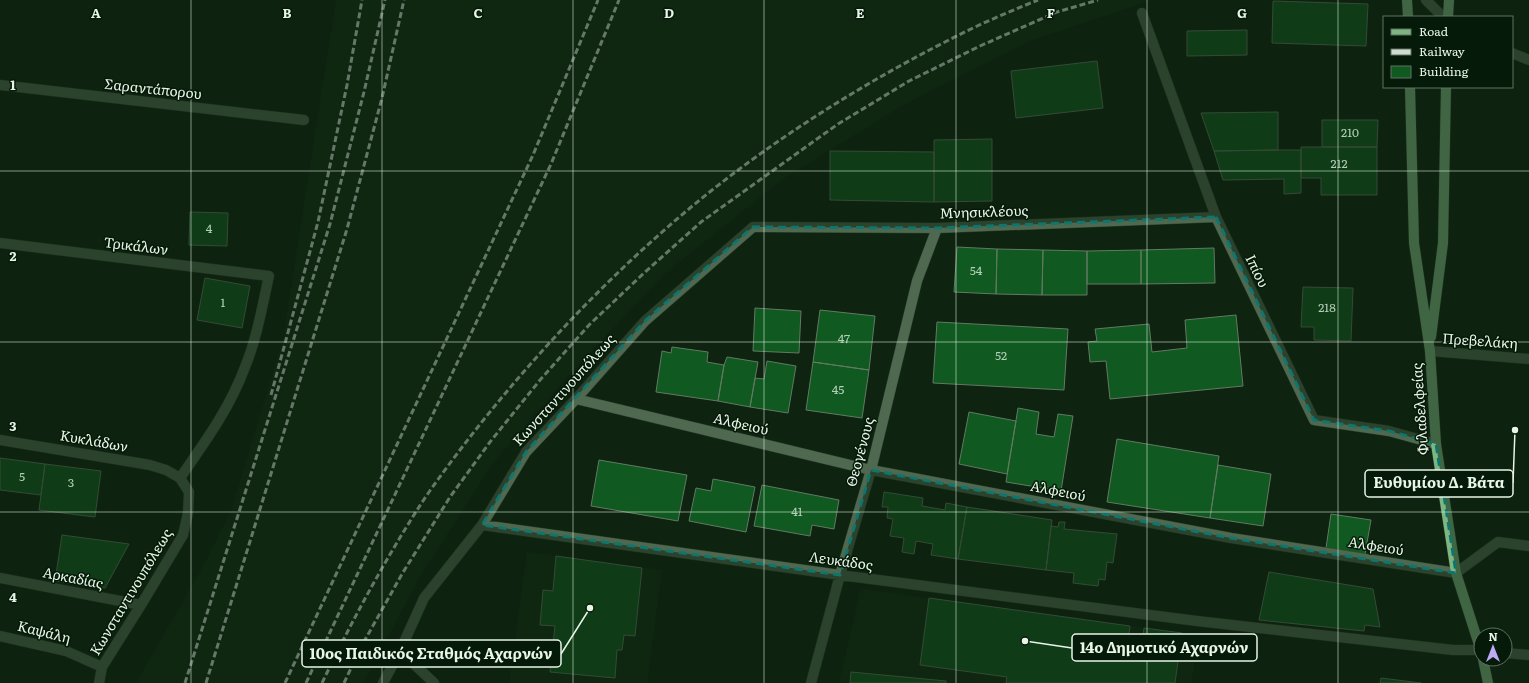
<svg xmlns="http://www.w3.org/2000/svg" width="1529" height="683" font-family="Literata,serif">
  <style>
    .built { fill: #102b13 }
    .building { fill: #105920; stroke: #627a63 }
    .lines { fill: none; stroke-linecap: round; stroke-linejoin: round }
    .minor-casing { stroke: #2d402e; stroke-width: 11 }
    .major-casing { stroke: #2d402e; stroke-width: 11 }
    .minor { stroke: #4e6950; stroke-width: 10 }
    .major { stroke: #7db682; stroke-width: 10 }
    .rail { stroke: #cfddd0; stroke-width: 3; stroke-dasharray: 6 3; stroke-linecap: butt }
    .marked { fill: none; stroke: #0f766e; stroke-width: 3; stroke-dasharray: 8 5; stroke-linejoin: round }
    .grid { fill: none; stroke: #e8f5e8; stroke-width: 1; stroke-opacity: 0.55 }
    .labels { text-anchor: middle; stroke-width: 3; stroke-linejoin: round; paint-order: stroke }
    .number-label { font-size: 12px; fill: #b2ceb6 }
    .street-label { font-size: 14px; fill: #e8f5e8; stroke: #051a08 }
    .grid-label { font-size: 13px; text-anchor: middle; font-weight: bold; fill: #e8f5e8; stroke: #051a08; stroke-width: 3; stroke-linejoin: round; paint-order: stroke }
    .leader { fill: none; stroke: #e8f5e8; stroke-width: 1.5 }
    .callout-dot { fill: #e8f5e8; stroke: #051a08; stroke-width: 1.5 }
    .callout { fill: #051a08; stroke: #e8f5e8; stroke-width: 1.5 }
    .callout-label { font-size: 15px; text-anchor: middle; font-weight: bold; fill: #e8f5e8 }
  </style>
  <rect width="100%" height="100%" fill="#0e2310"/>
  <!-- built -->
  <path class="built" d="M336 0H1152L1032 40 905 104 783 179 667 272 578 365 493 463 420 577 363 683H136L201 570 231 511 283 339Z
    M527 552 662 570 647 683H509Z
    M861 589 1182 633 1199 639 1191 683H839Z"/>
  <!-- building -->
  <path class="building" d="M1273 1 1368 4 1366 46 1272 43Z
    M1247 30V55L1187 56V31Z
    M1097 61 1103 108 1016 118 1011 71Z
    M1278 112V150L1214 151 1201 113Z
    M1322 120H1378L1377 147H1322Z
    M992 139V201L934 202V140Z
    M1301 147H1377V195H1321V178H1301Z
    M1278 150H1301V193L1284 194V179L1223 180 1214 151Z
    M830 151 934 152V202L830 200Z
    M190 212 228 213 227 246 189 245Z
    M957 247 997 249 996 294 954 292Z
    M1214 248 1215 283 1141 284V250Z
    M997 249 1043 250 1042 295 996 294Z
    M1043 250 1087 251V295H1042Z
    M1141 250V284H1087V251Z
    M205 278 250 286 242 328 197 320Z
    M1303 287 1353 288 1351 341 1314 340V327H1301Z
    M755 308 801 311 799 353 753 351Z
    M820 310 875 316 869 370 813 362Z
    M1236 315 1243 386 1110 399 1106 361 1090 362 1088 342 1097 341 1095 329 1149 324 1152 352 1187 348 1185 320Z
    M937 322 1068 329 1064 390 933 383Z
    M672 347 708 352 707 362 724 365 718 401 656 392 662 351 671 353Z
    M727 357 758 362 750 407 718 401 724 365Z
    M767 361 796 366 788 413 750 407 755 378 764 379Z
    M813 362 869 370 862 418 806 410Z
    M1018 408 1039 412 1036 434 1054 437 1058 414 1073 416 1061 491 1006 482Z
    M969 412 1016 421 1007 474 959 464Z
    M1117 439 1219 456 1210 518 1107 502Z
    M0 458 45 464 41 495 0 490Z
    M599 460 687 475 678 521 591 506Z
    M45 464 101 471 95 517 39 510Z
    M1218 465 1271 474 1263 526 1210 518Z
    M713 479 755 487 746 532 689 521 696 488 711 491Z
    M762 485 839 500 834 529 812 525 810 536 754 526Z
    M884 492 923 498 922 506 945 510 946 503 967 507 958 559 931 555 933 544 916 541 914 554 902 552 904 538 890 536 893 519 887 518 888 507H882Z
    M967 507 1052 520 1046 570 958 559Z
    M1331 514 1371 520 1365 554 1326 548Z
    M1059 522H1065L1064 529 1117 534 1113 563 1107 562 1105 580 1099 579 1098 586 1073 583 1074 573 1046 570 1051 526 1058 527Z
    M62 535 129 544 105 588 55 581Z
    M556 556 642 568 635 636 624 635 622 650H617L615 678 550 672 555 626 540 625 543 590 553 591Z
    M1269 572 1373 589 1380 627 1365 625 1364 631 1259 620Z
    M929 598 1130 626 1127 648 1141 650 1144 628 1182 633 1175 683H1006L1007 677 920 665Z
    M851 672 946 681V683H850Z
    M1381 678 1421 683H1380Z"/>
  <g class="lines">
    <!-- minor casing -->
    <g class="minor-casing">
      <path id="minor" d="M1426 0 1443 17
        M1142 13 1216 217 1314 420 1389 431 1436 444
        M1512 53 1529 60
        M0 85 304 120
        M0 243 269 276C262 307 257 338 245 367 230 408 205 442 180 478
        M1430 351 1529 359
        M576 399 871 470 1231 538 1456 573 1498 542 1529 546
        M0 440 150 465 166 470 180 478
        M482 525 840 575 1197 621 1453 650H1481
        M0 578 141 605
        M0 636 66 651 102 667
        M400 651 434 683
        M1505 653 1529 655
        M99 683 102 667 141 605 183 535 188 513 189 492 180 478
        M383 683 400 651 424 598 482 525 526 452 576 399 645 321 753 227 937 228 1216 217
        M811 683 840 575 871 470 917 281 937 228"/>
    </g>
    <!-- major casing -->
    <g class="major-casing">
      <path id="major" d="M1407 0 1408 17
        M1448 17 1449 0
        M1410 87 1414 243 1430 351 1436 444 1456 573 1481 651
        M1431 337 1443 243 1446 87
        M1483 659 1488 683"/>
    </g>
    <!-- minor -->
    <use href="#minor" class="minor"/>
    <!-- major -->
    <use href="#major" class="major"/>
    <!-- rail -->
    <path class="rail" d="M271 395 318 222 347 85 362 0
      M185 683 330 224 364 92 385 0
      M206 683 347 229 382 98 404 0
      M285 683 533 155 598 0
      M306 683 551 164 619 0
      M322 683C347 631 374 580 404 531 412 518 420 505 429 492 503 388 592 290 690 208 774 138 874 76 973 28 994 18 1016 9 1038 0
      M344 683 361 647 402 574 450 497 490 442 540 380 589 325 644 273 701 222 838 124 909 81 980 46 1057 12 1098 0"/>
  </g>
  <!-- marked area -->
  <path d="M0 0H1529V683H0ZM1216 217 1314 420 1389 431 1436 444 1456 573 1231 538 871 470 840 575 482 525 526 452 645 321 753 227 937 228Z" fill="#0e2310" fill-opacity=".55" fill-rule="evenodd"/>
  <path class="marked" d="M1216 217 1314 420 1389 431 1436 444 1456 573 1231 538 871 470 840 575 482 525 526 452 645 321 753 227 937 228Z"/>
  <!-- grid -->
  <path class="grid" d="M191 0V683M382 0V683M573 0V683M764 0V683M956 0V683M1147 0V683M1338 0V683M0 171H1529M0 342H1529M0 512H1529"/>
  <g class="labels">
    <!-- number labels -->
    <g class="number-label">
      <text x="1350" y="137">210</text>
      <text x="1339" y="168">212</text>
      <text x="209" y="233">4</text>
      <text x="976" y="275">54</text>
      <text x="223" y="307">1</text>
      <text x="1327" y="312">218</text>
      <text x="844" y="343">47</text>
      <text x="1001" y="360">52</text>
      <text x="838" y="394">45</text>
      <text x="22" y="481">5</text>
      <text x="71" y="487">3</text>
      <text x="797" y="516">41</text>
    </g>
    <!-- street labels -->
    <g class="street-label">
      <text transform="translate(153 89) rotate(6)" y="5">Σαραντάπορου</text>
      <text transform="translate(984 212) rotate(-2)" y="5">Μνησικλέους</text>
      <text transform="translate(136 246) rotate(7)" y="5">Τρικάλων</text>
      <text transform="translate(1257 271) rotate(64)" y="5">Ιπίου</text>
      <text transform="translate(1480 341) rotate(4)" y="5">Πρεβελάκη</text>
      <text transform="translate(564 390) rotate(-48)" y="5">Κωνσταντινουπόλεως</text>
      <text transform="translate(1420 409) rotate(-94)" y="5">Φιλαδελφείας</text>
      <text transform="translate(741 424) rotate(13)" y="5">Αλφειού</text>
      <text transform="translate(94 441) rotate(10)" y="5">Κυκλάδων</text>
      <text transform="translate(860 452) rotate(-75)" y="5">Θεογένους</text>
      <text transform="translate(1058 491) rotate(11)" y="5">Αλφειού</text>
      <text transform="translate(1376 546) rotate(9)" y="5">Αλφειού</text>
      <text transform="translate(841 561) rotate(8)" y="5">Λευκάδος</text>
      <text transform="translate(73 578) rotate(11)" y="5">Αρκαδίας</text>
      <text transform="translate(131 592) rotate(-59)" y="5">Κωνσταντινουπόλεως</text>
      <text transform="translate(44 632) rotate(14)" y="5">Καψάλη</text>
    </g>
  </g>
  <g class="grid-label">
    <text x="96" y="18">A</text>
    <text x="287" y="18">B</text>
    <text x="478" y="18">C</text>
    <text x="669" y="18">D</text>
    <text x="860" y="18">E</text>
    <text x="1051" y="18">F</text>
    <text x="1242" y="18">G</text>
    <text x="13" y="90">1</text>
    <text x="13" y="261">2</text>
    <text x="13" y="431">3</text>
    <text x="13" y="602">4</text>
  </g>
  <!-- callouts -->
  <path class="leader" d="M1515 430L1513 483M1025 641L1072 648M590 608L561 654"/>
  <g class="callout-dot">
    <circle cx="1515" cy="430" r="4"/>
    <circle cx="1025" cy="641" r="4"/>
    <circle cx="590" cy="608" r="4"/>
  </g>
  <g class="callout">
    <rect x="1365" y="470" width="148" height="27" rx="4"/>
    <rect x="1072" y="634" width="185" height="27" rx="4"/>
    <rect x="302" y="640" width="259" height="27" rx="4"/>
  </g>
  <g class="callout-label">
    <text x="1439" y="488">Ευθυμίου Δ. Βάτα</text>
    <text x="1164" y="653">14ο Δημοτικό Αχαρνών</text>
    <text x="431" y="659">10ος Παιδικός Σταθμός Αχαρνών</text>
  </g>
  <!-- legend -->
  <rect x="1383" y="16" width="130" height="72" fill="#051a08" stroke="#607262"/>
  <rect x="1391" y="29" width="20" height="6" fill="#7db682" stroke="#607262"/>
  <text x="1419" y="36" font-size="12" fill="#e8f5e8">Road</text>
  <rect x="1391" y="49" width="20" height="6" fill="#cfddd0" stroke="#607262"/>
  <text x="1419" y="56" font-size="12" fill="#e8f5e8">Railway</text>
  <rect x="1391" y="66" width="20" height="12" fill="#105920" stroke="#607262"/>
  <text x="1419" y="76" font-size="12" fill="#e8f5e8">Building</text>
  <!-- north arrow -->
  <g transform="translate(1493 647)"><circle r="19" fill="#051a08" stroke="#607262"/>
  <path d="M0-3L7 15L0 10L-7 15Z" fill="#bea9f5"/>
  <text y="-6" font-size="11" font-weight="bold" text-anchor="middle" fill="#e8f5e8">N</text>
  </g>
</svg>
